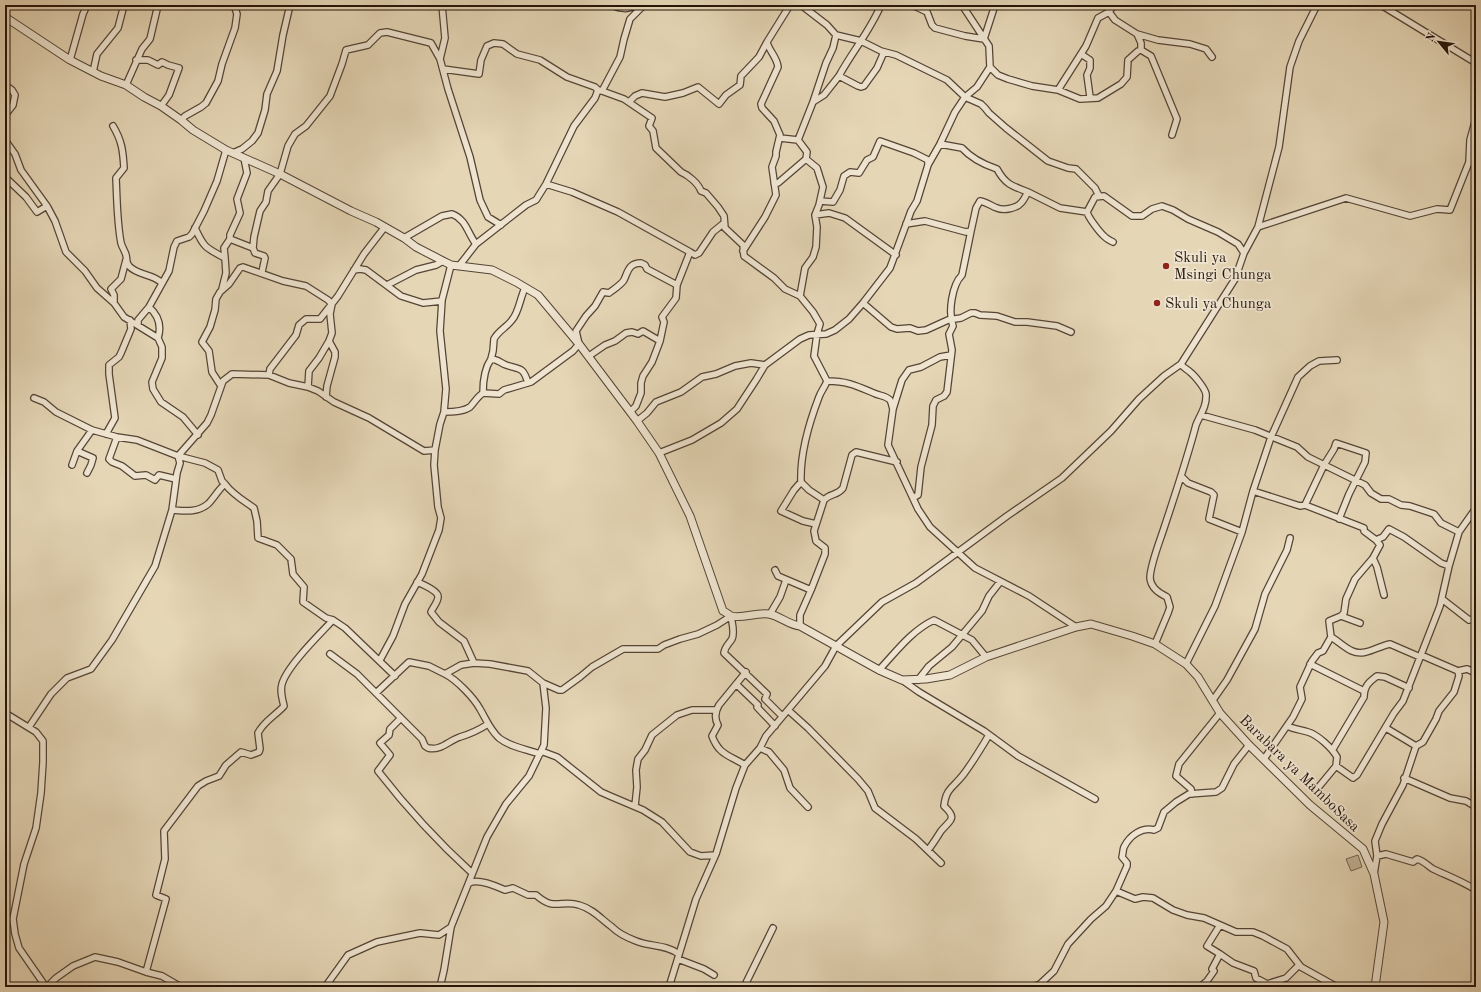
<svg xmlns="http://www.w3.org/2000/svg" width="1481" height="992" font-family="'Old Standard TT',serif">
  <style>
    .green { fill: #c4b599; stroke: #746452 }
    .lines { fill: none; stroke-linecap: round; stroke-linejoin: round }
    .minor-casing { stroke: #554435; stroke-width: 8 }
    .tertiary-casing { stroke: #554435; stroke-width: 9 }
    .minor { stroke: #eee4d0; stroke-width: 5.5 }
    .tertiary { stroke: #eee4d0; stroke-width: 7 }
    .poi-dot { fill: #8f2418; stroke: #eee4d0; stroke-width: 1.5 }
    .labels { text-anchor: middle; stroke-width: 3.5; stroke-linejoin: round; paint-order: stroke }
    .poi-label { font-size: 15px; fill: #25140a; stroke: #eee4d0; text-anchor: start }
    .street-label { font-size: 15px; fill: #25140a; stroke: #eee4d0 }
  </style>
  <rect width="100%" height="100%" fill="#e5d6b6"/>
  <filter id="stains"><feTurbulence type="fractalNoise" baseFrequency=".005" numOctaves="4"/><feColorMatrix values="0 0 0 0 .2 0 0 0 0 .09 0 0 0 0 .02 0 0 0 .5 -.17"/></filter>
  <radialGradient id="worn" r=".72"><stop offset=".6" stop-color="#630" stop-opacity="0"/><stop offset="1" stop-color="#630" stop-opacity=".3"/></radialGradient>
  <!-- green -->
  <path class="green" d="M1358 855 1362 867 1351 871 1346 859Z"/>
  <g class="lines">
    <!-- minor casing -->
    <g class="minor-casing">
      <path id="minor" d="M442 5 445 38 440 59 448 89 470 157 480 200 488 217 501 225
        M611 5C621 9 627 10 636 5
        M801 5 827 25 836 35 861 41 881 51 896 55 947 80 965 97 981 104 985 108 989 113 1006 128 1048 161 1068 168 1076 169 1095 188 1099 196
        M912 5 927 12 932 25 935 28 965 36 984 39 995 5
        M1381 5 1476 63
        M1109 12 1114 5
        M1137 34 1158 40 1190 44 1206 49 1212 57
        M1081 54 1090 60V68L1087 75 1090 97
        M70 60 83 14 87 5
        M136 60H148L158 65 162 62 168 65 179 68 169 95 161 106
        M990 67 998 75 1008 79 1032 86 1058 90 1080 99 1098 98 1121 84 1127 77 1128 60 1138 51 1141 50 1151 56 1177 119 1172 135
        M443 69 479 74 481 60 487 46 494 43 503 44 517 54 540 60 567 77 595 87 598 90
        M93 72 97 54 118 28 124 5
        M839 76C852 52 870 31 881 5
        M5 85 12 90 15 95 13 105 6 114
        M126 85 142 49 150 39 158 5
        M1058 90 1086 46 1098 18 1109 12 1115 20 1137 34 1141 43V50
        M602 91 624 99 652 118 649 126 653 131 656 148 681 172C688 175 698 183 701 191L706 193 718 207 724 216 725 228 743 245 744 256 774 278 785 289 800 296 813 312 820 324 817 334 814 356 827 381C848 381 857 386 876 394 881 396 886 396 890 400 892 403 892 407 893 409
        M629 102 635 96 642 93 665 97 683 93 698 87 719 104 726 95 740 85 741 76 759 57 767 42
        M813 102 826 63 833 48 836 35
        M181 120 185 116 201 107 206 103 218 81 222 64 235 28 237 14 234 5
        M113 126C122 141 123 151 124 168L116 178C117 199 117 222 121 243 122 247 125 251 126 255 127 259 126 263 129 266 138 276 152 273 162 283
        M780 138 798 140 807 152 806 159 817 168 823 187 819 205 815 215 817 227 816 247 813 257 805 268 800 296
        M5 140 15 154 21 170 47 206 55 221 66 252 85 271 97 288 114 303 124 317 158 338 162 347V358L152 382 153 389 161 402 183 417 198 435
        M798 140 813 102 824 95 839 76 858 86 861 87 864 86 877 68 884 52
        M940 144 962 148C971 158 985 165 997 169 1005 184 1012 186 1028 192
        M233 153 242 149 252 141 258 133 265 110 267 94 277 71 283 35 290 5
        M5 177 26 197 37 212 47 206
        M774 183H778L806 159
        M546 184 572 192 618 212 690 252 677 285 676 298 662 317 664 322 660 341
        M820 201 833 202 840 190 844 176 850 172 859 173 867 160 873 157 880 141 914 153 928 160V165
        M1087 212C1088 217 1100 233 1105 237 1107 239 1111 241 1113 242
        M815 215 829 213 845 218 896 255
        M906 224 925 221 966 232 971 231 976 208 980 201C987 202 991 206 997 208 1004 211 1017 208 1021 203 1024 200 1026 195 1028 192L1060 208 1087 212 1095 197 1104 196 1132 216H1142L1152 209 1162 206 1173 210 1188 219 1218 232 1238 244 1244 253
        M1258 227 1346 198 1410 216 1437 209 1450 210 1469 162 1470 140 1476 118
        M195 228C204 248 206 248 225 258L226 273 222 289
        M404 238 442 216 452 214C466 219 468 234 476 244
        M230 239V235L240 213 237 199 247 173 244 158
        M253 248 254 237 260 211 266 202 268 191 280 174 288 146 295 134 306 126 330 96 342 64 346 50 368 45 380 33 387 32 431 43 440 59
        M743 251 765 217 776 195 772 167 776 156V152L780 135 774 121 762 108 761 104 778 67C777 57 769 51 767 42L790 5
        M690 252 695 255 699 253 713 232 724 223
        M225 258 224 248 230 239 253 248 255 253 264 256 265 258 262 272
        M459 266 476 244 526 205 536 200 546 184 574 126 595 98 598 90 602 91 620 57 624 39 630 19 644 5
        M354 270 360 269 366 270 401 296 423 303 442 301
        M387 285 416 270 436 265 443 261
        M114 303V295L111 289 121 279 126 260
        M863 303 891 327 897 329 910 328 918 331 926 330 948 320 961 318 971 313H975L980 315 997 316 1015 322H1027L1057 326 1071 332
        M149 307C158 315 162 325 158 338
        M138 325V320L149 307 169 271 174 247 177 241 189 237 192 234 204 211 217 181 226 150
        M951 355 940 357 921 367 909 370 902 380 893 409 888 445 918 509 930 527 975 568 1029 596 1076 627
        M589 356 605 345 615 341 626 333 632 332 638 334 643 331 660 341 652 362 643 376 641 383V393L636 406 630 412
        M491 359 493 351 494 339C498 331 507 327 512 320 519 312 520 298 525 288
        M269 375 270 369 296 335 299 325 306 319H320L338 296 364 254 384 228
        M221 386 212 372 209 351 202 342 210 327 215 310 216 299 220 292 229 284 240 268 243 267 283 281 306 286 328 300 332 304 330 314 332 333 329 341 319 358 309 371 308 387
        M483 393C483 381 484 369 491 359 498 359 500 363 506 365 520 370 523 366 528 383
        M326 397 327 386 335 357V352L329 341
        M34 398 44 402 56 412 92 430 117 437 137 440 178 456 205 463 218 470 222 481 225 484C218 490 214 498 208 504 197 513 185 511 172 510
        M444 412C452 412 463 412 470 407 474 403 477 397 483 393L499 394 504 390 531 382 573 351 579 344 576 331 586 316 595 306 603 292 609 293C614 289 621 285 624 280 628 271 629 263 641 263L645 265 647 269 677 285
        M1201 415 1255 430 1297 447 1308 457 1365 485 1371 493 1381 499H1389L1401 505 1410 506 1434 514 1441 523 1459 532
        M637 421 647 413 656 402 681 392 702 377 716 374 735 366 751 363 765 365 800 339 809 335 826 334 835 330 849 319 863 303 890 268 911 211 917 201 928 165 940 144 955 112 965 97 977 87 990 67 989 46 962 5
        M106 434 115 418 109 374V365L119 357 121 353 131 329 130 320
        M117 437 109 459 112 462 122 466 135 476 146 475 155 480 159 475 176 479
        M77 451 93 458 91 465 87 473
        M659 453 692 440 721 423 737 409 756 380 765 365
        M72 465 77 451 92 430
        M1181 476 1188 483 1211 492 1214 495 1209 519 1242 532
        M801 482 794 490 781 511 803 521 816 524
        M225 484C232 494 244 501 254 508L257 521 258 538 277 545 291 559 293 574 304 587 303 602 326 618 333 620
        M1253 491 1300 506 1305 505 1364 528V531L1376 540 1383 537 1389 529 1404 537 1441 563 1449 566
        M913 498 918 495 921 467 932 425 933 406 936 400 944 396 947 392 952 350 949 334 953 326C948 312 952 285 962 275L971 231
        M824 500C830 493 837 496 843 488L852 455 856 452 897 462
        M1305 505 1324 465 1334 449 1336 443 1366 453 1365 462 1349 494 1339 519
        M1373 558 1377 567 1384 595
        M775 570 778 576 811 590
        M417 582C422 584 439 591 438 597 438 602 433 607 431 612L439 622 464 641 474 663
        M1442 599 1469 620 1476 618
        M770 614 780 597 786 580
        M1341 616 1360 623
        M800 626V615L811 590 825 554V548L816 541 814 531 824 500 809 490 801 482C800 455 809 423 819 397 821 391 825 387 827 381
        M1331 637C1338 641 1345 648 1352 651 1365 657 1378 646 1390 644L1420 657
        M1155 644 1168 613 1170 607 1167 597C1159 593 1151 588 1150 578 1150 565 1161 538 1165 525 1176 492 1187 459 1196 425 1200 415 1207 406 1206 394 1205 388 1194 375 1190 372 1187 369 1183 368 1181 364
        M330 654 357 674 422 739 425 746 428 748C441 751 448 741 460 737 470 734 479 730 488 724
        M1421 655 1458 671 1467 669 1476 673
        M380 660 393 636 405 604 422 574 439 530 441 518 438 507 434 465 435 450 440 424 444 412 446 389 440 331 441 316 442 300 451 265
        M1186 664 1215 606 1242 532 1253 491 1271 437 1298 377 1310 366 1319 361 1337 360
        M1310 664 1364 691
        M879 670C896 652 911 631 934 620L972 640 986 657
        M445 674C457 680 474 698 480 709 486 719 490 730 499 738 510 747 526 749 540 754
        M902 680 919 692 984 731 1018 756 1095 799
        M918 680 929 666 952 647 982 611 989 596 1000 582
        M736 684 758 705 757 707 775 726
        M376 693 409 662 429 666 445 674 461 665 474 663 490 664 528 671 543 683 559 690H562L580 677 592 667 623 649H658L664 645 680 639 698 634 717 625 731 616C732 623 735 632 732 639 729 644 725 646 724 653L767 694 765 699 782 716
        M1213 700 1227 680 1255 629 1265 594 1287 550 1290 538
        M788 710 808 728 858 779 868 791 875 808 916 839 941 863
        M5 713 36 732 43 741V762L41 793 36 828 24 864 13 919 15 934 19 948 46 987
        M401 718 390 729 389 735 380 743 390 755 378 771C406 807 438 842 472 873
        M1287 726C1294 729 1301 730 1308 732 1318 735 1332 748 1337 757L1336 766
        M29 727 51 694 67 678 91 669 112 640 155 566 172 510 177 473 180 463 178 456 207 423 211 415 223 381 232 374 269 375 289 383 308 387 318 391 334 402 369 418 424 451 435 450
        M1386 728 1416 746
        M760 748 769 752 784 770 790 788 808 807
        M1333 749 1364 697C1364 686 1369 682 1377 676L1385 677 1409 688
        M541 751 557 757 601 792 610 796 643 810 662 822 690 852 701 856 715 855
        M1264 759 1293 717 1302 699 1300 687 1312 661 1318 653 1323 651 1331 637 1329 621 1341 616 1344 613 1346 599 1355 579 1373 558 1380 545 1376 540
        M745 765C729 755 719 755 712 736L718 725C714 718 715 712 719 705L746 672
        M1404 778 1450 798 1466 801 1476 807
        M1317 789 1336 766 1353 778 1357 775 1394 713 1403 701 1440 606 1449 566 1459 532 1476 508
        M1192 794 1191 789 1176 776 1179 764 1220 713
        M635 806 637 787 636 770 638 759 645 750 652 735 677 715 692 710H716
        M928 850C933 844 937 837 941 831 950 820 958 819 944 806 946 788 953 788 963 775 973 762 981 748 989 735
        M1377 856 1386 854 1413 862 1417 859C1424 861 1427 865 1433 869 1448 876 1462 881 1476 890
        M1374 874 1377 856 1375 841 1382 824 1403 785 1416 746 1423 742 1436 719 1439 711 1454 692 1459 676 1458 671
        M469 883C478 878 496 886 505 890L513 888 528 895H536C555 912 561 899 579 905 593 909 601 919 612 927 618 933 628 938 636 941 651 947 664 944 679 954
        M1116 891 1135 899 1143 897 1153 898 1173 910 1187 915 1204 918 1236 932H1253L1263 936 1287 949 1301 967 1337 987
        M1220 954 1233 963 1254 971 1256 978 1267 984 1286 978 1299 965
        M678 959 704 969 714 975
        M146 972 166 899 156 895 165 859 164 831 198 786 206 781 219 776 226 765 241 752 251 755 259 752 260 749 258 733C264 721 275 716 284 706 282 698 280 691 282 684 287 666 320 634 333 620L345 628 395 676
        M47 987 56 978 73 966 95 957 118 962 146 972 162 976 181 987
        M325 987 348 955 377 942 420 933 439 935 451 927
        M440 987 444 970 451 927 487 837 506 804 529 776 544 745 546 708 543 683
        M669 987 696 899 716 854 736 788 745 765 760 748 766 736 825 666 836 646 882 602 916 583 1007 516 1062 478 1111 431 1139 399 1164 376 1181 364 1235 279 1244 253 1258 227 1279 147 1290 67 1299 41 1317 5
        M744 987 773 928
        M1033 987 1040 984 1054 971 1068 944 1091 919 1106 906 1116 891 1127 866V863L1122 857C1123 854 1123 849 1124 847 1130 835 1142 827 1154 830L1158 828 1164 812 1176 802 1189 794 1216 792 1222 788 1234 764 1249 745
        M1200 987 1207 981 1214 971 1212 969 1220 954 1207 946 1220 925"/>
    </g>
    <!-- tertiary casing -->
    <g class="tertiary-casing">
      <path id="tertiary" d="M5 17 70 60 101 76 126 85 144 97 161 106 181 120 193 130 226 150 280 174 351 211 376 222 404 238 416 247 443 261 451 265 492 270 516 282 538 295 579 344 637 421 659 453 690 516 723 611C726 612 729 615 731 616 743 619 756 612 769 614 780 616 789 625 800 626L879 670 902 680 926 679 950 675 986 657 1076 627 1091 624 1132 636 1155 644 1186 664 1198 677 1220 713 1249 745 1310 805 1363 849 1374 874 1384 922 1375 987"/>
    </g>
    <!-- minor -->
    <use href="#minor" class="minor"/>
    <!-- tertiary -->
    <use href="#tertiary" class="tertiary"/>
  </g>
  <!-- markers -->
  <g class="poi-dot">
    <circle cx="1166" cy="266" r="4"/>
    <circle cx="1157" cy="303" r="4"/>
  </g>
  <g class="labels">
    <!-- poi labels -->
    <g class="poi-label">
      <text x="1174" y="262">Skuli ya<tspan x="1174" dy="17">Msingi Chunga</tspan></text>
      <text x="1165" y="308">Skuli ya Chunga</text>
    </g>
    <!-- street labels -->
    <g class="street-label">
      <text transform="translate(1300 773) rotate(44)" y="5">Barabara ya MamboSasa</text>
    </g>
  </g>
  <!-- margin -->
  <rect width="1481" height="992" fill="none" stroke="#e5d6b6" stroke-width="20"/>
  <rect x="6" y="6" width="1469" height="980" fill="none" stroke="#25140a" stroke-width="2"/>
  <rect x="10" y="10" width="1461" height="972" fill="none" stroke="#25140a"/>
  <!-- north arrow -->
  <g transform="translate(1439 42) rotate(299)" stroke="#eee4d0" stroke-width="3" paint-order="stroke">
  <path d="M0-3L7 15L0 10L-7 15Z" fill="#25140a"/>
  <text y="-6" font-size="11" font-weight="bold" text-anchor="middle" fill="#25140a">N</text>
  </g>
  <rect width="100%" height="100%" filter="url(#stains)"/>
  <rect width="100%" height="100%" fill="url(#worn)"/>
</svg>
